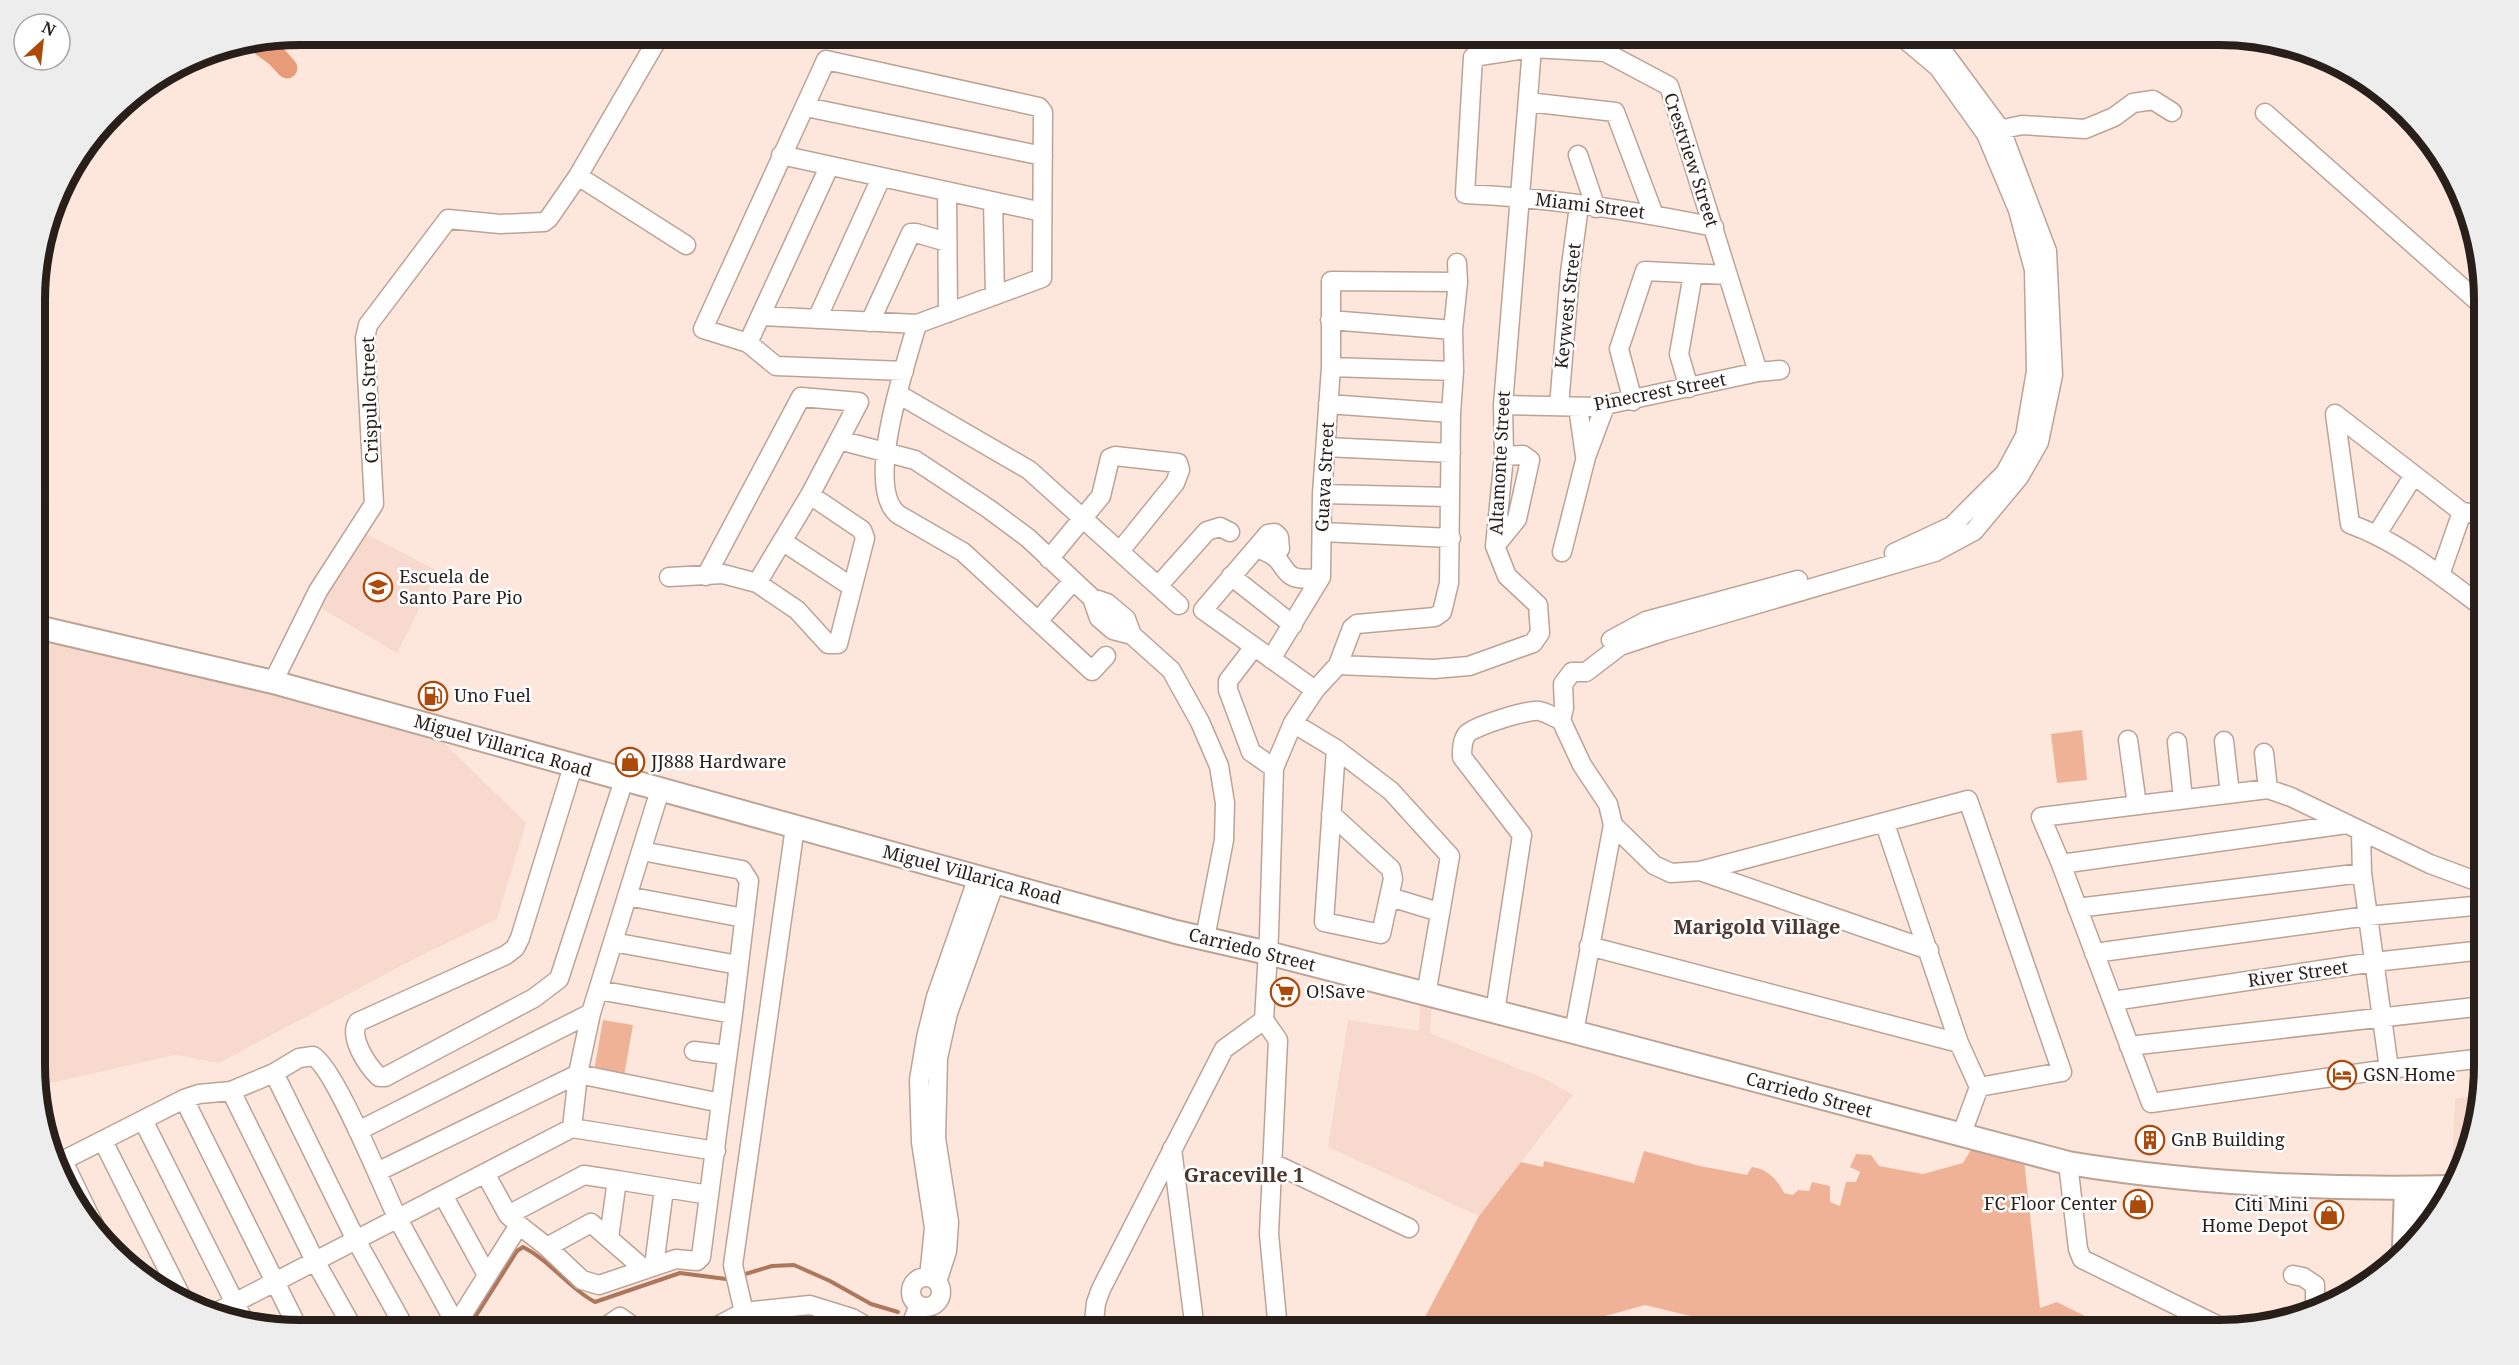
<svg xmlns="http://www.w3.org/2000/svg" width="2519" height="1365" font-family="'Noto Serif',serif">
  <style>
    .built { fill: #f7dacd }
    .green { fill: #efb296 }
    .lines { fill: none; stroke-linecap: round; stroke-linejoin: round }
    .stream { stroke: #ae765b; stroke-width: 4 }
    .river { stroke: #e79b77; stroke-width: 21 }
    .minor-casing { stroke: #bda396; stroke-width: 21 }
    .major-casing { stroke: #bda396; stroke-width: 26 }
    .minor { stroke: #fff; stroke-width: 18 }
    .major { stroke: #fff; stroke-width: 22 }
    .labels { text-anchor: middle; stroke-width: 5; stroke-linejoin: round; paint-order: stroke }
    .street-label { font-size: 18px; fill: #291f1a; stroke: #fff }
    .poi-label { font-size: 18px; fill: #291f1a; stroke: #fff; text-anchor: start }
    .neighbourhood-label { font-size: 20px; font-weight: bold; fill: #4d372d; stroke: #fff }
    .rim { fill: none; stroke: #291f1a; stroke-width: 8 }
  </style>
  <rect width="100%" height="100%" fill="#fde7dc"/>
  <!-- built -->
  <path class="built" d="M364 533 438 571 397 653 314 604Z
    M37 635 431 730 526 823 497 919 414 959 219 1063 175 1055 37 1086Z
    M1420 1000 1432 1003 1430 1033 1545 1079 1573 1095 1479 1216 1328 1147 1348 1020 1419 1031Z
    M2480 1095 2459 1166H2452L2455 1099Z"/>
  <!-- green -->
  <path class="green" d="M2082 730 2087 780 2057 783 2051 734Z
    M603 1020 633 1025 624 1076 594 1071Z
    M1972 1148 2024 1160 2040 1308 2057 1302 2113 1330H1747L1645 1305 1555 1330H1418L1479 1216 1521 1162 1543 1167 1544 1161 1634 1183 1644 1151 1700 1166 1747 1175 1752 1167C1766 1168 1779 1181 1784 1193L1793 1195 1798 1190 1809 1191 1812 1182 1830 1186V1202L1840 1206 1846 1182H1856L1860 1172 1850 1167 1856 1154 1871 1155 1879 1166 1923 1174 1963 1163Z"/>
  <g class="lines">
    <!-- stream -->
    <path class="stream" d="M742 1275 772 1266 794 1265 830 1281 871 1304 898 1312
      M929 1322 949 1330
      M467 1330 517 1251 523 1247C551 1261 568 1288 595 1302L680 1273 726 1279"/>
    <!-- river -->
    <path class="river" d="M258 43 276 56 287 68"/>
    <!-- minor casing -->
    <g class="minor-casing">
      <path id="minor" d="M1528 102 1615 112 1654 215
        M806 107 1043 156
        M2265 113 2484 307
        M1990 132 2022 125 2085 129 2114 117 2133 103 2153 100 2172 112
        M781 155 1042 212
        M1578 155 1596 208
        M578 176 686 245
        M947 192 948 313
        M993 202 995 295
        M1714 227C1632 210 1548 198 1465 194L1473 57 1532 48 1605 52 1669 86 1758 372
        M761 316 917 324 1042 278 1043 112 1039 107 826 60 703 329 748 343 776 366 904 371
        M817 319 881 178
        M1330 320 1453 330
        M870 322 911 233H916L947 242
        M917 324C907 361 862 489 899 515L963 552 1092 671 1106 656
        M748 343 829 167
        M1331 367 1454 371
        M1689 388 1679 354 1693 274
        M898 394 1029 470 1179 605
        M1633 401 1619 349 1645 271 1728 275
        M1328 404 1451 413
        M1503 405 1596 407 1758 372 1780 370
        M1559 406 1570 273 1579 206
        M1578 407 1585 456
        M2335 414 2350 524C2400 542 2442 577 2484 608
        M2335 414 2462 512 2484 515
        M839 440 915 460 989 509 1028 538 1092 598 1107 603 1126 619 1132 635
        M1326 447 1451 453
        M1322 494 1450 497
        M1322 532 1451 538
        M2377 534 2414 475
        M782 541 852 587
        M1495 546 1517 519 1530 460 1523 455 1504 456
        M1264 551C1293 562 1275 585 1321 577
        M1562 552 1586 457 1605 406
        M1894 553 1952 526 2005 473 2025 436 2036 371 2034 270 2018 210 1986 134 1938 67 1900 35
        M1274 555 1280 549 1279 537 1275 533 1268 534 1203 610 1315 690
        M1049 559 1101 496 1110 458 1115 456 1178 463 1180 470 1175 483 1120 551
        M2440 575 2462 512
        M706 576 801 397 859 402 810 495 757 583
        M1231 576 1293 625
        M669 577 723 574 757 583 797 610 828 644H838L865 538 862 530 810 495
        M1158 586 1207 531 1220 527 1230 532
        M1092 598 1099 618 1113 630 1132 635 1171 670 1200 722 1219 766 1225 803 1224 840 1205 938
        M1038 621 1073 581
        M1611 640 1646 621 1798 580
        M1254 647 1228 681V690L1251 752 1274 768
        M1271 659 1321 577 1322 494 1331 367V281L1458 282
        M1338 665 1352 628 1357 624 1435 617 1442 612 1449 583 1451 413 1454 371 1453 330 1458 282 1457 263
        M273 682 318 591 374 504 365 338 368 325 448 219 500 224 544 222 549 218 578 176 660 35
        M1293 723 1336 749 1391 791 1450 856 1426 995
        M2128 740 2137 805
        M2224 741 2230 794
        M2177 742 2183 799
        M2264 753 2268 789
        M573 766 520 938 515 948 506 955 358 1022C348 1037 367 1065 379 1077H385L534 998 559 979 624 780
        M1331 814 1391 869 1393 879 1381 934 1324 922 1336 749
        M1885 824 1959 1043 1979 1087 1961 1136
        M1613 825 1654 865 1671 873 1700 871 1968 800 2062 1072 1979 1087
        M2361 832 2362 873 2389 1069
        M642 851 742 870 749 881 733 1014
        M2061 864 2347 824
        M1700 871 1929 950
        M2484 884 2430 864 2291 797 2268 789 2041 817 2061 864 2151 1103 2389 1069 2484 1058
        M627 896 744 918
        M1390 897 1439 912
        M2077 908 2362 873
        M613 942 738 965
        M1589 946 1959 1043
        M2094 953 2368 916 2484 905
        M2113 1001 2374 962 2484 950
        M1495 1012 1522 835 1462 757C1462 749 1462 740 1467 734 1474 726 1529 709 1539 711 1546 712 1555 718 1561 720
        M1574 1032 1613 825 1608 804 1582 765 1561 720 1564 708 1563 684 1572 672H1586L1620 646 1665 631 1935 552 1974 531 2019 477 2039 442 2053 375 2047 251 2001 130 1942 50 1923 35
        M2129 1046 2484 1006
        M694 1051 727 1055
        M274 1073 356 1240 406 1330
        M231 1091 315 1261 354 1330
        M184 1099 299 1330
        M143 1120 245 1323
        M572 1128 716 1151
        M358 1131 591 1013
        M103 1141 184 1302
        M1172 1149 1195 1330
        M63 1161 95 1227
        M60 1162 184 1099 199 1094 231 1091 274 1073 299 1058 313 1056C335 1068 383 1188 397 1217 416 1253 437 1289 456 1325
        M1273 1163 1409 1228
        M2068 1163 2078 1249 2082 1259 2227 1330
        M377 1172 578 1074 721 1103 733 1014 598 990
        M485 1173 508 1215 516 1222
        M617 1180 709 1195
        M443 1195 487 1275
        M508 1215 584 1175 617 1180 609 1238
        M547 1247 591 1223 644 1269
        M654 1266 664 1189
        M2293 1275 2303 1277 2315 1285V1311
        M911 1292a15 15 0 1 1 30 0a15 15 0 1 1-30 0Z
        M929 1277 934 1228 921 1142 919 1080 926 1038 936 997 978 877
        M937 1282 947 1251 949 1222 936 1138 938 1058 948 1013 995 882
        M744 1312 733 1265 795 827
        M213 1314 572 1128 578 1074 591 1013 660 790
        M448 1330 456 1325 519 1225 547 1247 582 1280 599 1285 676 1259 697 1261 701 1257 721 1103
        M601 1330 620 1317 630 1324 634 1330
        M710 1330 744 1312 810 1305 852 1318 873 1330
        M909 1330 919 1305
        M1093 1330 1096 1303 1101 1289 1224 1049 1264 1020
        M1278 1330 1269 1234 1278 1040 1264 1020 1269 934 1274 768 1293 723 1315 690 1338 665 1434 669 1469 666 1533 643 1540 633 1538 605 1507 576 1495 546 1504 456 1503 405 1532 48"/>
    </g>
    <!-- major casing -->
    <g class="major-casing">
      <path id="major" d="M37 627 273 682 1176 932 1268 953 1574 1032 2068 1163C2195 1184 2323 1190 2452 1187
        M2424 1225 2425 1188
        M2404 1246 2406 1188"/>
    </g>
    <!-- minor -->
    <use href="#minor" class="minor"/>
    <!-- major -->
    <use href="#major" class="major"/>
  </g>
  <!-- icons -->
  <defs>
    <g id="school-ring" transform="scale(1.5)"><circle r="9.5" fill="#fff" stroke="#ac4a0a" stroke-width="1.5"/><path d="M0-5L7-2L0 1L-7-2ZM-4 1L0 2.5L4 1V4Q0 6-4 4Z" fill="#ac4a0a"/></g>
    <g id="fuel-ring" transform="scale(1.5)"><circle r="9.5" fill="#fff" stroke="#ac4a0a" stroke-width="1.5"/><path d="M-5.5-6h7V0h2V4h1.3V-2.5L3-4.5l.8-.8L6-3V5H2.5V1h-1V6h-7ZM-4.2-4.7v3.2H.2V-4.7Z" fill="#ac4a0a"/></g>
    <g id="shop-ring" transform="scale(1.5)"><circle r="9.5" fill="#fff" stroke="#ac4a0a" stroke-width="1.5"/><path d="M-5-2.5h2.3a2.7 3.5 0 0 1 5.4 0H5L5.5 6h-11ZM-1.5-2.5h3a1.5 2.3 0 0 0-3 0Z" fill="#ac4a0a"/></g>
    <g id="supermarket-ring" transform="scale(1.5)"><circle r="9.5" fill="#fff" stroke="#ac4a0a" stroke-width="1.5"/><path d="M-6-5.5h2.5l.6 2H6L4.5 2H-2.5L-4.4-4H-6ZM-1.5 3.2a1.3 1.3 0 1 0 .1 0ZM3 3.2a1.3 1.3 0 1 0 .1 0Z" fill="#ac4a0a"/></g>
    <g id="hotel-ring" transform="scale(1.5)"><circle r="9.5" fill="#fff" stroke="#ac4a0a" stroke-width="1.5"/><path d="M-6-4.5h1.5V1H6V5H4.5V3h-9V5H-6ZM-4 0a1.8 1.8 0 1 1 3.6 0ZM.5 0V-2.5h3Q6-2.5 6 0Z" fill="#ac4a0a"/></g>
    <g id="building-ring" transform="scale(1.5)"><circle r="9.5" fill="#fff" stroke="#ac4a0a" stroke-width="1.5"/><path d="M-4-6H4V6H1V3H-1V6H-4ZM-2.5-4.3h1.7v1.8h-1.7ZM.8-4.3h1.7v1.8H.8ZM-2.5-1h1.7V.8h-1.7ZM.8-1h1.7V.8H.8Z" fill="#ac4a0a"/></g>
  </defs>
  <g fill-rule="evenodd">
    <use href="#school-ring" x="378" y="587"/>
    <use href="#fuel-ring" x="433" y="696"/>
    <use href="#shop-ring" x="630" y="762"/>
    <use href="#supermarket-ring" x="1285" y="992"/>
    <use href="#hotel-ring" x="2342" y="1075"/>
    <use href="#building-ring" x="2150" y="1140"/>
    <use href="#shop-ring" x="2138" y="1204"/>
    <use href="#shop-ring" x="2329" y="1215"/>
  </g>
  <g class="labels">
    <!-- street labels -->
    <g class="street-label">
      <text transform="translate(1691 160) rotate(72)" y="6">Crestview Street</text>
      <text transform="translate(1590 206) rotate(7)" y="6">Miami Street</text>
      <text transform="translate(1568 306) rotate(-84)" y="6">Keywest Street</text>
      <text transform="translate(1660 392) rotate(-11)" y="6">Pinecrest Street</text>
      <text transform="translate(370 400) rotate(-92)" y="6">Crispulo Street</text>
      <text transform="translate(1500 463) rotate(-87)" y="6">Altamonte Street</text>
      <text transform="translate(1325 477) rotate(-87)" y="6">Guava Street</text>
      <text transform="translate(503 746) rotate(16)" y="6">Miguel Villarica Road</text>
      <text transform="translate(972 875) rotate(15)" y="6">Miguel Villarica Road</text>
      <text transform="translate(1252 950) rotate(14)" y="6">Carriedo Street</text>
      <text transform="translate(2298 974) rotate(-8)" y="6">River Street</text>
      <text transform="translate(1809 1095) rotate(15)" y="6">Carriedo Street</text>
    </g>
    <!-- poi labels -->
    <g class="poi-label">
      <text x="399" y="583">Escuela de<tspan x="399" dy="21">Santo Pare Pio</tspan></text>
      <text x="454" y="702">Uno Fuel</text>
      <text x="651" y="768">JJ888 Hardware</text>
      <text x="1306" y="998">O!Save</text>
      <text x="2363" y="1081">GSN Home</text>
      <text x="2171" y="1146">GnB Building</text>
      <text x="2117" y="1210" text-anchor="end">FC Floor Center</text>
      <text x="2308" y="1211" text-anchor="end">Citi Mini<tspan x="2308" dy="21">Home Depot</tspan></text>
    </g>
    <!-- neighbourhood labels -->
    <g class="neighbourhood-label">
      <text x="1757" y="934">Marigold Village</text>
      <text x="1244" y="1182">Graceville 1</text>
    </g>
  </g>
  <!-- crop -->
  <path d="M0 0H2519V1365H0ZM300 45H2219A255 255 0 0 1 2474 300V1065A255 255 0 0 1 2219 1320H300A255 255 0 0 1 45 1065V300A255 255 0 0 1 300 45Z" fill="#eeeded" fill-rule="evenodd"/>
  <path class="rim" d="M300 45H2219A255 255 0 0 1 2474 300V1065A255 255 0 0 1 2219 1320H300A255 255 0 0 1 45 1065V300A255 255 0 0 1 300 45Z"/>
  <!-- north arrow -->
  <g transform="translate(42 42) rotate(27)"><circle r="28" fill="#ffffff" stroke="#a9a5a3" stroke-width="1.5"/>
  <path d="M0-4.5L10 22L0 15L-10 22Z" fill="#ac4a0a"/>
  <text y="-9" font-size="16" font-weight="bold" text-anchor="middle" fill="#291f1a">N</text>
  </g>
</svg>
